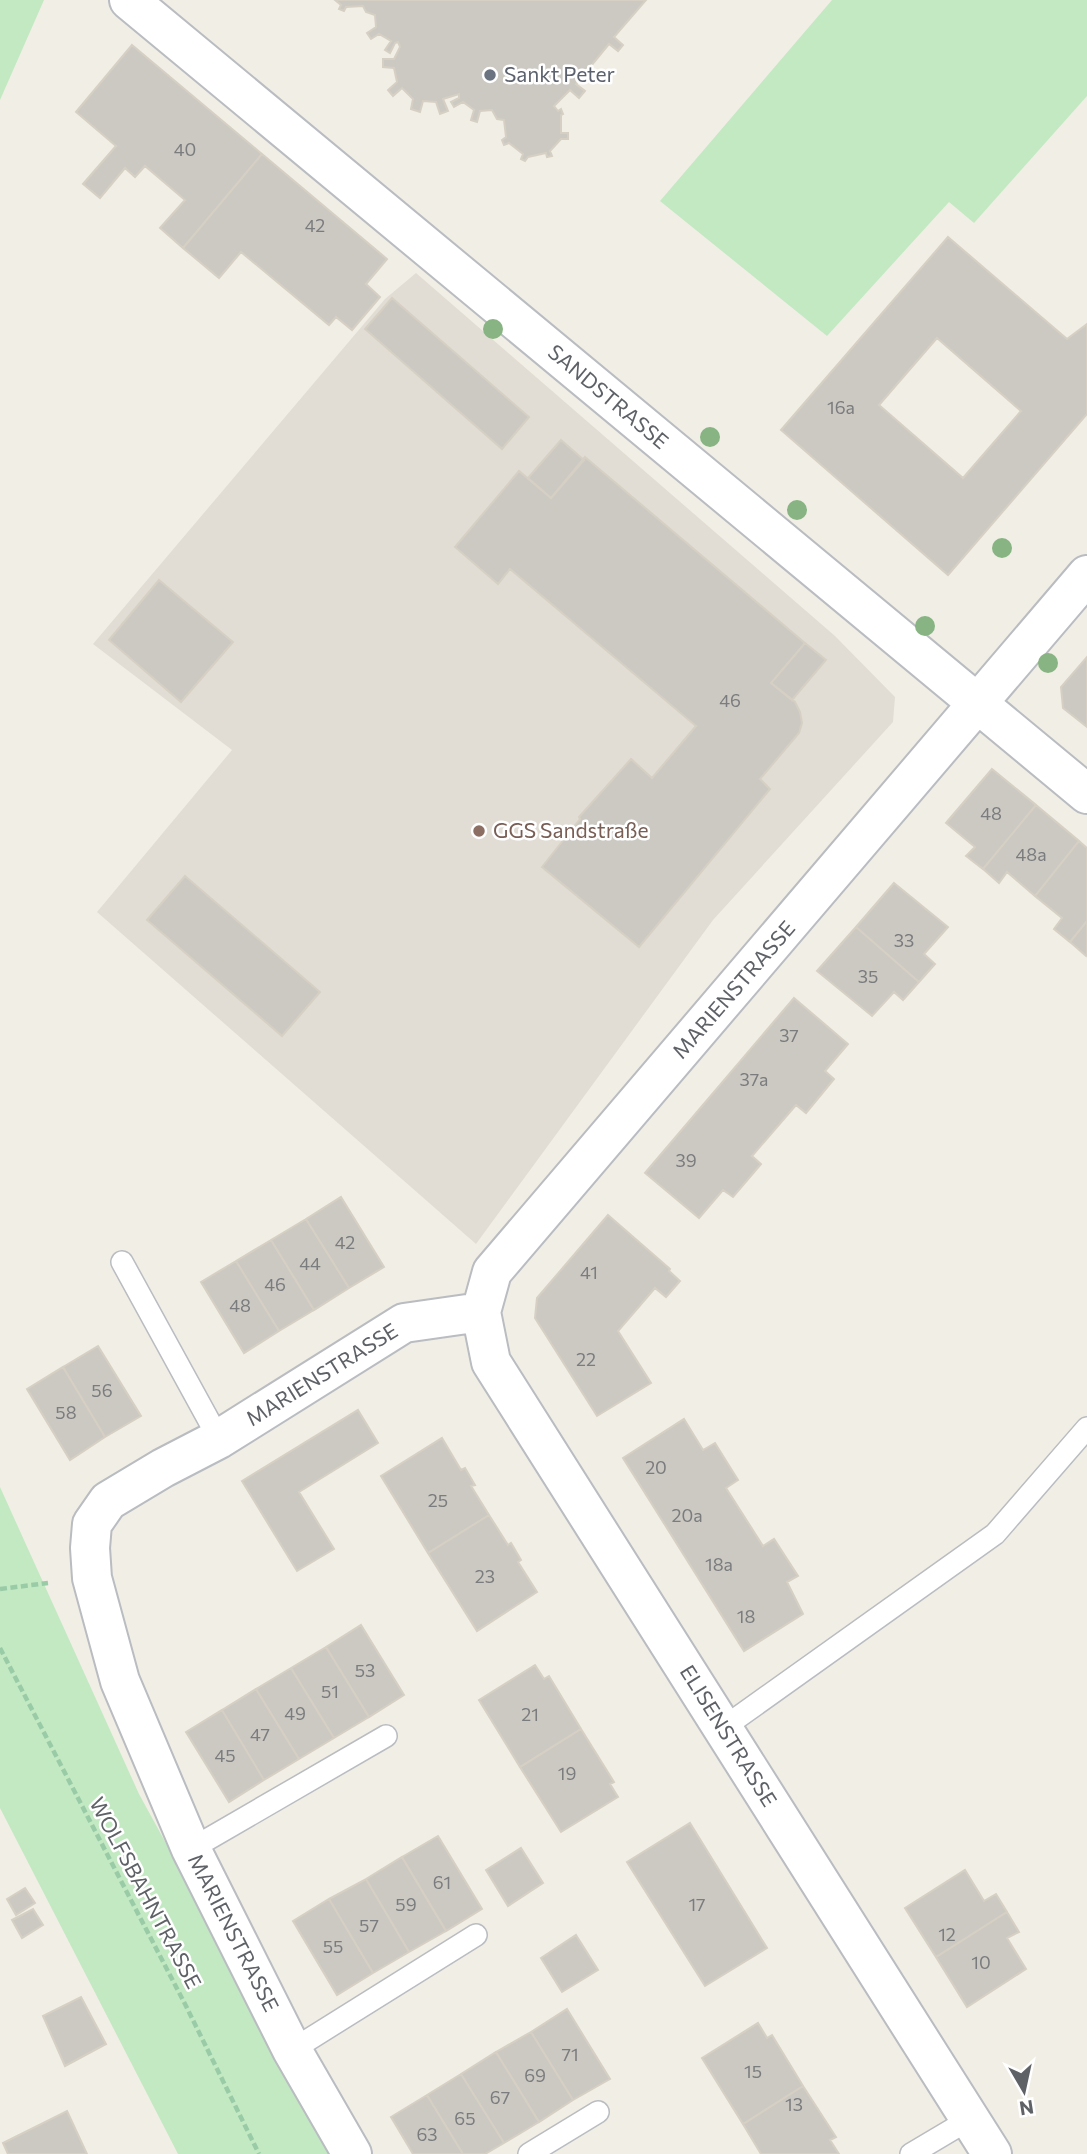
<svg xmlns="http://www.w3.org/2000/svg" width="1087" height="2154" font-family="Commissioner,sans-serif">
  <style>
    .education { fill: #e1ddd4 }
    .green { fill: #c3e9c2 }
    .building { fill: #ccc9c3; stroke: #d6d0c4; stroke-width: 2; fill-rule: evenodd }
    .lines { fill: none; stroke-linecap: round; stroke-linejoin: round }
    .service-casing { stroke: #b9bcc0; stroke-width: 24 }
    .minor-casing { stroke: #b9bcc0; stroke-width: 42 }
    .path { stroke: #9acba7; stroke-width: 4.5; stroke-dasharray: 7 3.5; stroke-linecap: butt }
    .service { stroke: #fff; stroke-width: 21 }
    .minor { stroke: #fff; stroke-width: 38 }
    .tree { fill: #87b482 }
    .worship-dot { fill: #6b7280; stroke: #fff; stroke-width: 2.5 }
    .education-dot { fill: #8d6e63; stroke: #fff; stroke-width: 2.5 }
    .labels { text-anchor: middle; stroke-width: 5; stroke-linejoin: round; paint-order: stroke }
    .number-label { font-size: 18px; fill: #7a7c7e }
    .worship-label { font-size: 21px; fill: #5b616d; stroke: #fff; text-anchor: start }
    .street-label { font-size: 21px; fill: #5e6267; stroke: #fff }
    .education-label { font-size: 21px; fill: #785e54; stroke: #fff; text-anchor: start }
  </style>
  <rect width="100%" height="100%" fill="#f1eee6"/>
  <!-- education -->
  <path class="education" d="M416 273 835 636 895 697 893 722 713 920 476 1244 97 912 232 750 93 644 385 299Z"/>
  <!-- green -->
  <path class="green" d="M0 0H44L0 100Z
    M832 0H1087V96L974 223 949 202 827 336 660 201Z
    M0 1487 139 1794 336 2154H178L0 1808Z"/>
  <!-- building -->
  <path class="building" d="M335 0H646L614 37 623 45 618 51 609 44 576 84 585 91 579 98 570 90 554 106 558 111 561 109 563 114 561 115V133H568V139H561L550 151 552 156 547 157 546 153 528 157 525 161 521 159 523 154 509 143 504 145 502 140 506 137 504 120 497 119 492 110 480 111 477 122 471 120 474 110 463 102 454 107 451 102 459 98V94L443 99 448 111 440 114 436 102 423 101 420 112 411 109 413 99 402 88 393 96 388 90 397 82 394 68 383 67V59H394L400 47 398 42 395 43 390 53 385 50 391 41 379 34 371 39 367 33 376 27 375 15 366 12 363 6 346 7 344 11 339 9 341 5Z
    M132 45 262 154 183 248 160 228 185 200 145 166 135 177 125 168 100 198 83 184 116 146 76 112Z
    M262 154 387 259 366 284 380 297 352 330 336 317 329 325 241 252 219 278 183 248Z
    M948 237 1067 339 1087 324V414L948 575 781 430ZM937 338 1021 411 963 478 879 405Z
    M392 298 529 417 502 449 365 329Z
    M561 440 584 460 551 498 528 478Z
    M585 457 805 643 771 683 795 702 800 712 802 723 799 733 760 779 770 789 639 947 542 867 580 819 579 817 631 759 652 778 696 726 510 569 498 584 455 547 519 471 551 498Z
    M159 580 233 642 181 702 109 640Z
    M805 643 826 660 792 700 771 683Z
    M1087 657V727L1063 708 1061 687Z
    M992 769 1036 805 983 869 966 856 975 847 946 823Z
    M1036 805 1079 841 1035 896 1007 872 999 883 983 869Z
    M1079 841 1087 848V921L1070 942 1054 929 1062 918 1035 896Z
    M185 876 320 992 282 1036 147 920Z
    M894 883 948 927 924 954 935 964 919 982 856 927Z
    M1087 921V954L1086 956 1070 942Z
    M856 927 919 982 903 1000 894 992 872 1016 817 971Z
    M794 998 848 1044 825 1071 834 1079 806 1113 796 1105 752 1156 761 1164 733 1197 723 1190 699 1218 645 1173Z
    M341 1197 384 1267 349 1288 306 1219Z
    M608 1215 670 1269 669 1271 680 1281 666 1297 655 1288 618 1331 651 1383 597 1416 535 1318 537 1298Z
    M306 1219 349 1288 314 1310 271 1240Z
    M271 1240 314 1310 279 1331 236 1261Z
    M236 1261 279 1331 244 1353 201 1282Z
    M98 1346 141 1416 105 1437 63 1367Z
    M63 1367 105 1437 70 1460 27 1389Z
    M358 1410 378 1443 299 1492 334 1549 297 1571 242 1481Z
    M684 1419 703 1450 715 1443 738 1480 726 1488 763 1546 774 1539 798 1576 787 1582 803 1614 744 1651 623 1458Z
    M442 1438 461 1470 465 1468 475 1485 471 1486 489 1515 428 1553 381 1476Z
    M489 1515 508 1545 511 1543 521 1560 518 1562 537 1592 477 1631 428 1553Z
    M361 1625 404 1695 369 1717 326 1647Z
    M326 1647 369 1717 334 1738 291 1668Z
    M535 1665 544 1679 549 1676 581 1729 520 1767 479 1700Z
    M291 1668 334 1738 299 1759 256 1689Z
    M256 1689 299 1759 264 1780 222 1710Z
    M222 1710 264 1780 229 1802 186 1732Z
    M581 1729 614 1782 610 1784 618 1797 561 1832 520 1767Z
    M690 1823 767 1948 705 1986 627 1862Z
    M438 1836 482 1909 446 1931 402 1857Z
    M521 1848 543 1883 508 1906 486 1870Z
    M402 1857 446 1931 409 1952 366 1879Z
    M965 1870 984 1901 996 1894 1007 1912 936 1957 905 1908Z
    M366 1879 409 1952 373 1973 329 1899Z
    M25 1888 35 1903 16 1915 7 1899Z
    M329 1899 373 1973 337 1995 293 1921Z
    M33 1909 43 1925 22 1938 12 1920Z
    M1007 1912 1019 1932 1007 1938 1026 1969 967 2007 936 1957Z
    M576 1935 598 1970 562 1992 541 1958Z
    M81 1997 106 2044 65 2066 43 2016Z
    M567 2009 610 2079 573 2100 531 2032Z
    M758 2023 767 2038 772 2035 803 2086 743 2124 702 2058Z
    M531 2032 573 2100 539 2122 496 2052Z
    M496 2052 539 2122 504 2143 461 2074Z
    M461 2074 504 2143 485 2154H463L427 2095Z
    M803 2086 836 2137 830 2140 839 2154H761L743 2124Z
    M427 2095 463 2154H413L391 2117Z
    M67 2111 87 2154H8L3 2143Z"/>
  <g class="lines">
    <!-- service casing -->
    <g class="service-casing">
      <path id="service" d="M122 1262 219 1439
        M723 1728 995 1534 1087 1428
        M191 1849 386 1736
        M292 2050 476 1935
        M529 2154 598 2112
        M911 2154 970 2119"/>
    </g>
    <!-- minor casing -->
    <g class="minor-casing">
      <path id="minor" d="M129 0 1087 794
        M352 2154 292 2050 191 1849 120 1681 92 1578 90 1548 92 1524 108 1501 163 1468 219 1439 404 1323 481 1312
        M992 2154 491 1362 481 1312 492 1272 1087 575"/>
    </g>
    <!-- path -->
    <path class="path" d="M0 1589 48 1583
      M0 1648 185 2004 259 2154"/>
    <!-- service -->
    <use href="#service" class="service"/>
    <!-- minor -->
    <use href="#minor" class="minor"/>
  </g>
  <!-- trees -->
  <g class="tree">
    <circle cx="493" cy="329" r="10"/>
    <circle cx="710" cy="437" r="10"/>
    <circle cx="797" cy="510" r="10"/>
    <circle cx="1002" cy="548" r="10"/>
    <circle cx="925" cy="626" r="10"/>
    <circle cx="1048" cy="663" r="10"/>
  </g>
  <!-- markers -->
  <circle class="worship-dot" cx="490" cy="75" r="7"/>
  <circle class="education-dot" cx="479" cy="831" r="7"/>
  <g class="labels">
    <!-- number labels -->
    <g class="number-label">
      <text x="185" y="156">40</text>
      <text x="315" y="232">42</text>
      <text x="841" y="414">16a</text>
      <text x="730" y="707">46</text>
      <text x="991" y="820">48</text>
      <text x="1031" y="861">48a</text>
      <text x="904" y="947">33</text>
      <text x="868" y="983">35</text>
      <text x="789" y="1042">37</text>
      <text x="754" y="1086">37a</text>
      <text x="686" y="1167">39</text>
      <text x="345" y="1249">42</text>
      <text x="310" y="1270">44</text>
      <text x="589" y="1279">41</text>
      <text x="275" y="1291">46</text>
      <text x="240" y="1312">48</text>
      <text x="586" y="1366">22</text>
      <text x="102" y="1397">56</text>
      <text x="66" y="1419">58</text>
      <text x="656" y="1474">20</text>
      <text x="438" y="1507">25</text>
      <text x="687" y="1522">20a</text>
      <text x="719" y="1571">18a</text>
      <text x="485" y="1583">23</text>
      <text x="746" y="1623">18</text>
      <text x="365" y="1677">53</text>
      <text x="330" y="1698">51</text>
      <text x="295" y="1720">49</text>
      <text x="530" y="1721">21</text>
      <text x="260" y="1741">47</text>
      <text x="225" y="1762">45</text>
      <text x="567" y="1780">19</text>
      <text x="442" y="1889">61</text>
      <text x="406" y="1911">59</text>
      <text x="697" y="1911">17</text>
      <text x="369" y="1932">57</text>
      <text x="947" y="1941">12</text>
      <text x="333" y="1953">55</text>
      <text x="981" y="1969">10</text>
      <text x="570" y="2061">71</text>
      <text x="753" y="2078">15</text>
      <text x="535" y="2082">69</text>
      <text x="500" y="2104">67</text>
      <text x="794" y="2111">13</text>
      <text x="465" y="2125">65</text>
      <text x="427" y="2141">63</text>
    </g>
    <!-- worship labels -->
    <g class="worship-label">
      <text x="504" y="82">Sankt Peter</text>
    </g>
    <!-- street labels -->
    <g class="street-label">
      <text transform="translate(608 397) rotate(40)" y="7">SANDSTRASSE</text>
      <text transform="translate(734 990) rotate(-49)" y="7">MARIENSTRASSE</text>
      <text transform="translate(322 1375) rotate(-32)" y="7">MARIENSTRASSE</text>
      <text transform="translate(728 1736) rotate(58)" y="7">ELISENSTRASSE</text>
      <text transform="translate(145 1893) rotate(62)" y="7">WOLFSBAHNTRASSE</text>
      <text transform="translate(233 1933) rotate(63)" y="7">MARIENSTRASSE</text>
    </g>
    <!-- education labels -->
    <g class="education-label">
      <text x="493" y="838">GGS Sandstraße</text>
    </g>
  </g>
  <!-- north arrow -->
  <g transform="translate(1024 2091) rotate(171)" stroke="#ffffff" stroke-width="5" paint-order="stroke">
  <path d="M0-5L12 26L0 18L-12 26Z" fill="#5e6267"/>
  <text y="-10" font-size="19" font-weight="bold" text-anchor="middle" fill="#5e6267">N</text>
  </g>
</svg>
